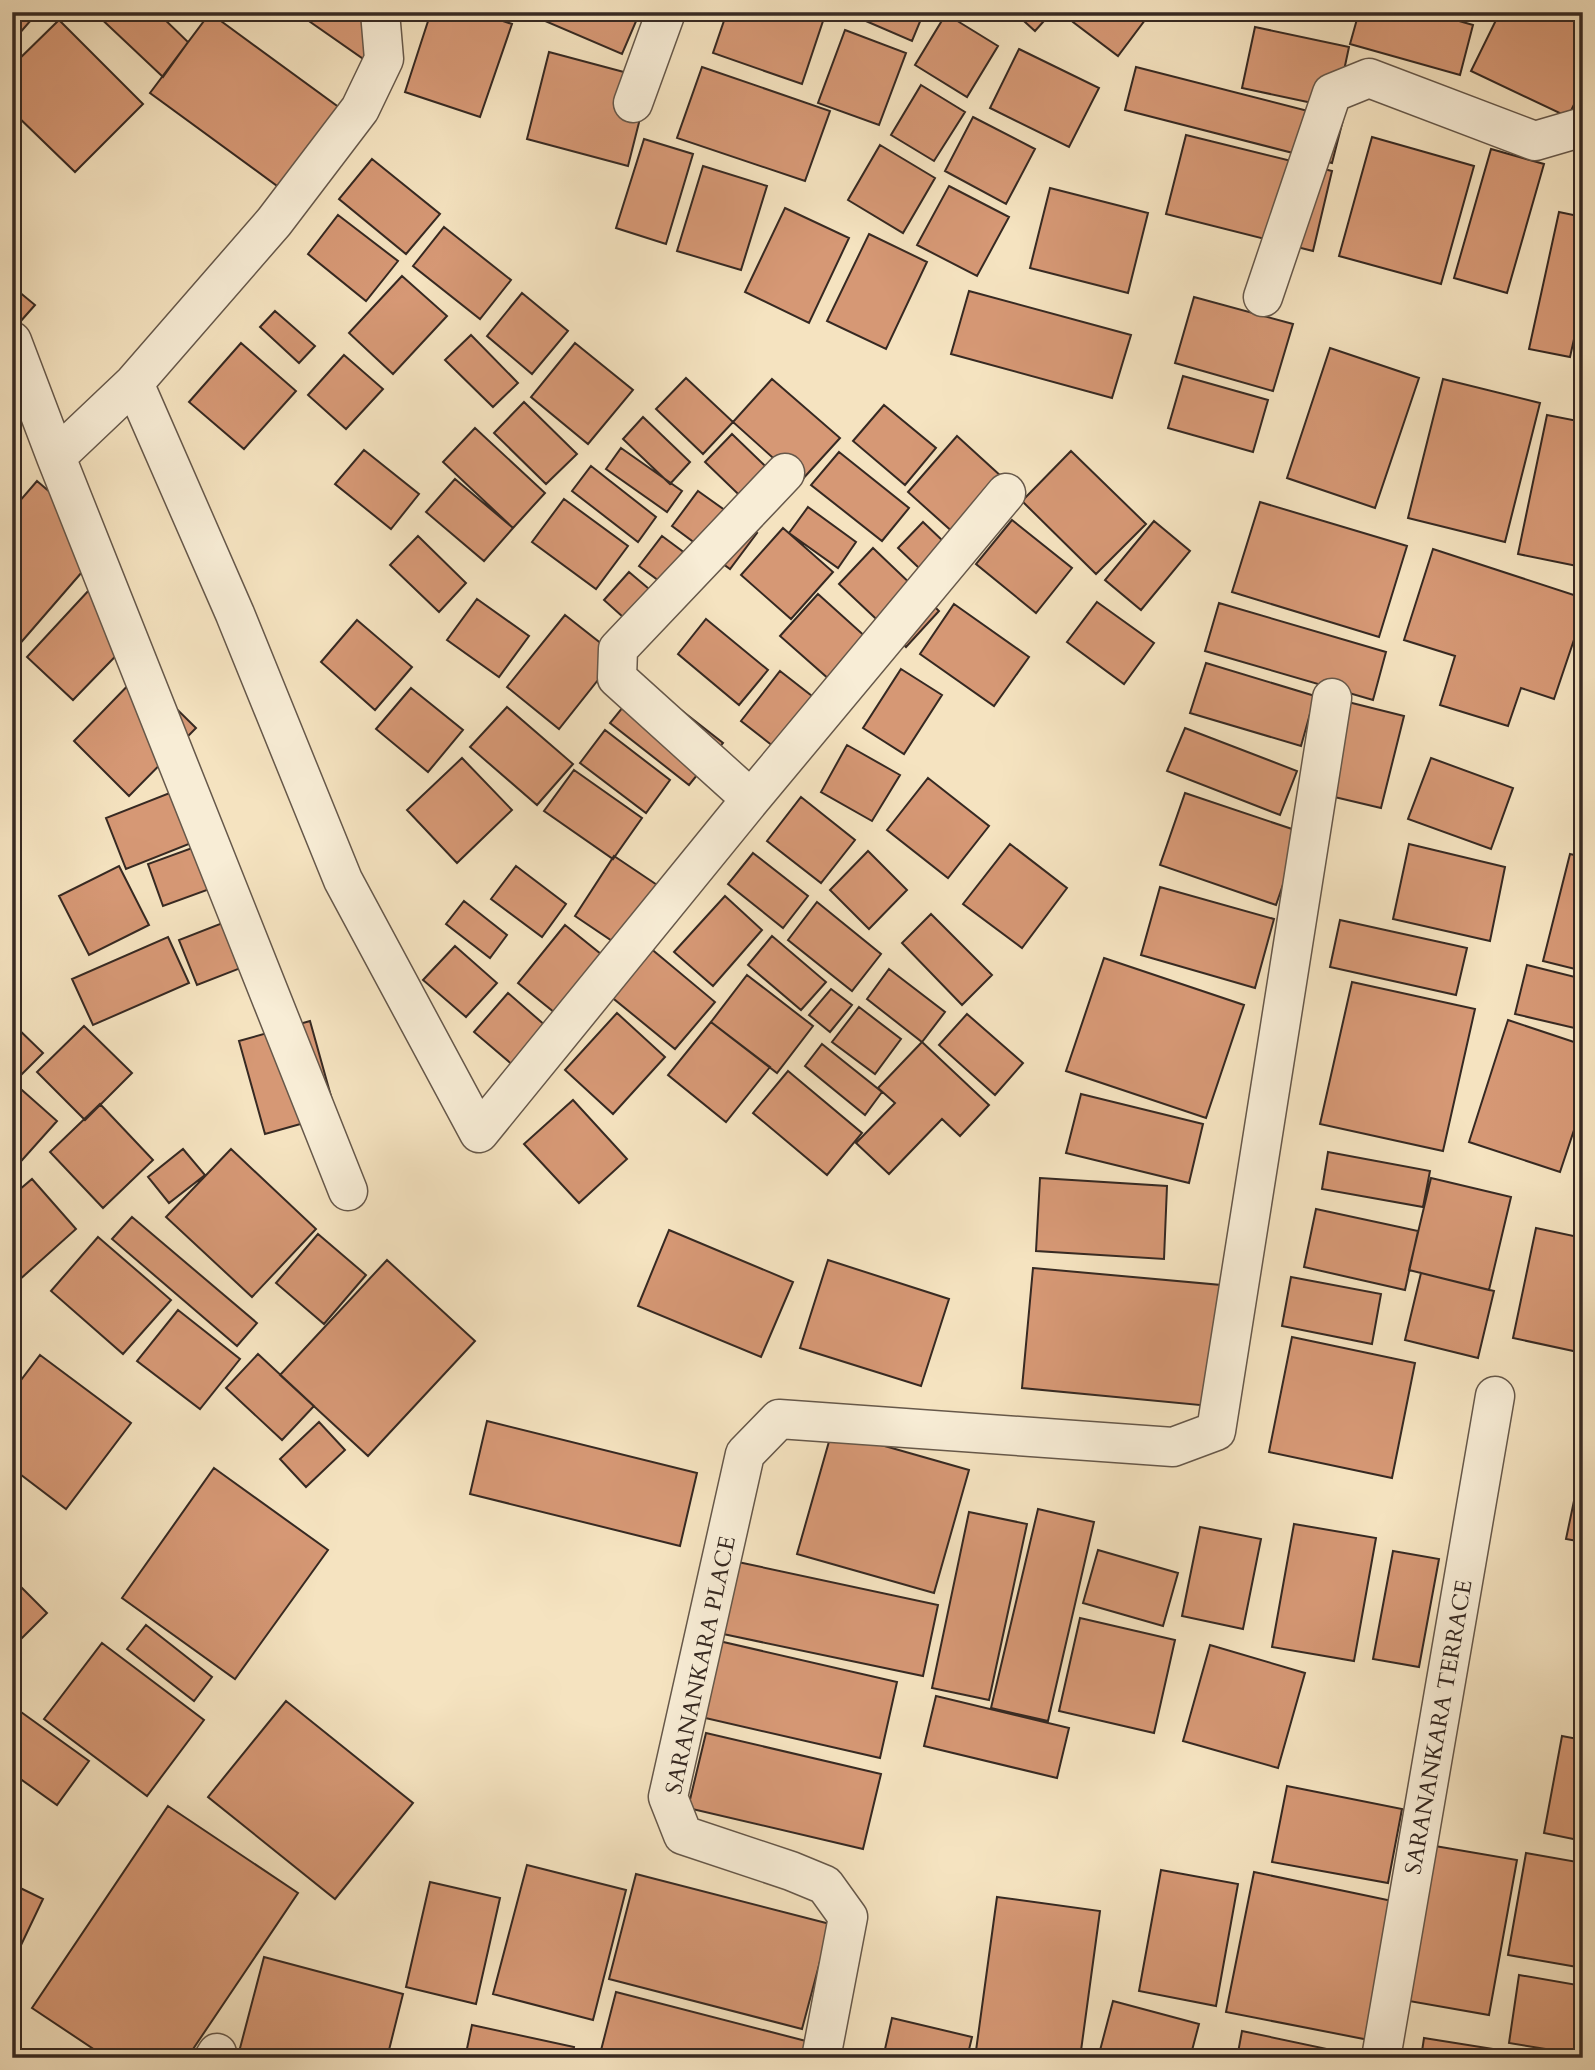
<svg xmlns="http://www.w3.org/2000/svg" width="1595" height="2070" font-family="Cardo,serif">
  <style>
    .building { fill: #d69875; stroke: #362922; stroke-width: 2 }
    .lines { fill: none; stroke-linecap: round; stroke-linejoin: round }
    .street-casing { stroke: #66584a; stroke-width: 41 }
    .street { stroke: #f8edd6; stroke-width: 38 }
    .labels { text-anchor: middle; stroke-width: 5; stroke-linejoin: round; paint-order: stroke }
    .street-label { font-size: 23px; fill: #362922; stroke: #f8edd6 }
  </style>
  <rect width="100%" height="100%" fill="#f5e3c0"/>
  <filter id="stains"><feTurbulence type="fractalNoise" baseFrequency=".00286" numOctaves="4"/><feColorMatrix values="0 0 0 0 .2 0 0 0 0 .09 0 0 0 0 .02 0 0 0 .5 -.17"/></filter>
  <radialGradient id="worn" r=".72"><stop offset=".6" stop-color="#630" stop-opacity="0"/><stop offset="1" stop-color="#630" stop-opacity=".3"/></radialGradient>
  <!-- building -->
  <path class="building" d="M12 12H38L12 42Z
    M94 12H157L188 42 163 77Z
    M296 12H372V65Z
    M431 12H476L512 24 480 117 405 92Z
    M540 12H640L622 54 538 18Z
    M727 12H826L802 84 713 53Z
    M845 12H924L912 41Z
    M1014 12H1052L1035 31Z
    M1081 12H1151L1118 56 1073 22Z
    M1359 12H1428L1473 25 1460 75 1350 44Z
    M1500 12H1583V86L1568 117 1471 71Z
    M210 13 344 111 284 191 150 93Z
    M946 14 998 46 967 97 915 65Z
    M59 20 143 104 75 172 12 111V66Z
    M1255 27 1349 47 1336 108 1242 88Z
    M845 30 906 53 879 125 818 103Z
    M1019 49 1099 88 1069 147 990 108Z
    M549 52 650 79 628 166 527 139Z
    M702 67 830 111 805 181 677 138Z
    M1136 67 1343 120 1332 163 1125 110Z
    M921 85 965 112 934 161 891 135Z
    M973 117 1035 149 1006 204 945 171Z
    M1186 135 1332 171 1313 251 1166 214Z
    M1372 137 1474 166 1441 284 1339 256Z
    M644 139 693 154 666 244 616 228Z
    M880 145 935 178 903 233 848 200Z
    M1491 149 1544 164 1507 293 1454 278Z
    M372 159 440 214 406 254 339 199Z
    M703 166 767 186 741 270 677 251Z
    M949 186 1009 217 977 276 917 245Z
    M1050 188 1148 213 1128 293 1030 268Z
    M785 208 849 238 809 323 745 292Z
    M1559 212 1583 217V299L1570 357 1529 349Z
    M338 215 398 261 366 301 308 254Z
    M444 227 511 280 480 319 413 266Z
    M869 234 927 262 886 349 827 321Z
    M402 276 447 316 393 374 349 333Z
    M12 286 35 305 12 331Z
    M969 291 1131 335 1112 398 951 354Z
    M522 293 568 331 532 374 487 336Z
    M1194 297 1293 324 1273 391 1175 363Z
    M275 311 315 346 299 363 260 327Z
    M471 335 518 383 493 407 445 360Z
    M241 343 296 391 244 449 189 402Z
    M575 343 633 390 588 444 531 397Z
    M1330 348 1419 378 1375 508 1287 478Z
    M344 355 383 389 346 429 308 395Z
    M1183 376 1268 400 1253 452 1168 428Z
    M686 378 733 422 703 454 656 409Z
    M772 379 840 438 800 482 733 422Z
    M1443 379 1540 403 1505 542 1408 518Z
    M524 402 577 454 546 484 494 433Z
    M884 405 936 448 905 485 853 441Z
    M1547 415 1583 422 1582 567 1518 554Z
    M643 417 690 462 670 484 623 439Z
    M475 428 545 493 513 528 443 462Z
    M732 434 789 489 762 517 705 462Z
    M957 436 1024 497 974 551 908 492Z
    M621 448 682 491 667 512 606 469Z
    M364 450 419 494 391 529 335 484Z
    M1071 451 1146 524 1096 574 1022 501Z
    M839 452 909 508 882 541 811 485Z
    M591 466 656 517 638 542 572 491Z
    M455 479 513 528 484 561 426 512Z
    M37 481 108 542 17 647 12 643V510Z
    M698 491 757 533 730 569 672 526Z
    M564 499 628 546 596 589 532 542Z
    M1260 502 1407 546 1379 637 1232 592Z
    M808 507 856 542 838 568 789 533Z
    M1012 520 1072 568 1036 613 976 564Z
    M1154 521 1190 551 1141 610 1105 580Z
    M923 522 964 561 939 587 898 548Z
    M783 528 833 572 791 619 741 575Z
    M418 536 466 583 439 612 390 565Z
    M662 536 705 568 682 598 639 566Z
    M873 548 939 611 906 647 839 584Z
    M1433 549 1583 598V613L1554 699 1521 688 1508 726 1440 705 1455 656 1404 640Z
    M629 572 668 605 642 634 604 600Z
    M90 589 137 634 73 700 27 657Z
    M818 594 868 639 830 680 780 636Z
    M477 599 529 636 499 677 447 640Z
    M1097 602 1154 643 1124 684 1067 642Z
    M1219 603 1386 652 1373 700 1205 651Z
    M954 604 1029 657 994 706 920 654Z
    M565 615 617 656 559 729 507 687Z
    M706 619 768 670 739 705 678 654Z
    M357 620 412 667 375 710 321 662Z
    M1206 663 1315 696 1301 746 1190 713Z
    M901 669 942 695 904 754 863 728Z
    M780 671 826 707 787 757 741 721Z
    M140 673 196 728 129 796 74 741Z
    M644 681 723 743 689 785 610 723Z
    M411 688 463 730 428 772 376 729Z
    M1348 702 1404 716 1381 808 1326 795Z
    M507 707 573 764 537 805 470 747Z
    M1185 728 1297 771 1280 815 1167 771Z
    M605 730 670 780 646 813 580 763Z
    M847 745 900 775 872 821 821 792Z
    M462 758 512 810 457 863 407 810Z
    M1431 758 1513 788 1491 849 1408 819Z
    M574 770 642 818 613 859 544 811Z
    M928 778 989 826 948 878 887 830Z
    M190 785 209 836 126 869 106 818Z
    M1185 793 1301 832 1276 905 1160 865Z
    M801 797 855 840 821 883 767 841Z
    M214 840 229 882 163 906 148 864Z
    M1010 844 1067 888 1022 948 963 904Z
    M1409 844 1505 867 1490 941 1393 919Z
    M868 851 907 890 869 929 830 890Z
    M753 853 808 896 783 928 728 884Z
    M1570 854 1583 857V971L1543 961Z
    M614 856 675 897 636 957 575 916Z
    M119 866 149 925 89 955 59 896Z
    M516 866 566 904 542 937 491 899Z
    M1160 887 1274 919 1255 988 1141 955Z
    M725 896 762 930 713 986 674 952Z
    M464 901 507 935 490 958 446 924Z
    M817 902 881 954 852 991 788 940Z
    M931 914 992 975 962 1005 902 943Z
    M243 915 261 960 197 985 179 940Z
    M1340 920 1467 948 1456 995 1330 967Z
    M565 925 612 963 565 1021 518 983Z
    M772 936 826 982 801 1010 748 965Z
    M168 937 189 983 93 1025 72 979Z
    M455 946 497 983 466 1017 423 980Z
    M649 947 715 1002 675 1049 609 995Z
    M1104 958 1244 1005 1206 1118 1066 1071Z
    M1527 965 1583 979V1030L1515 1014Z
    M889 969 945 1012 922 1042 867 999Z
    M747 975 813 1026 777 1073 711 1022Z
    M1352 982 1475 1009 1443 1151 1320 1124Z
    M831 989 852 1005 830 1032 809 1015Z
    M508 993 562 1040 528 1078 474 1032Z
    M859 1007 901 1039 875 1074 832 1042Z
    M617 1013 665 1057 613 1114 565 1070Z
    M967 1014 1023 1063 995 1095 939 1045Z
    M1508 1020 1583 1045V1103L1560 1172 1469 1142Z
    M310 1021 336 1114 265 1134 239 1041Z
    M711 1022 770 1067 726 1122 668 1075Z
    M12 1023 43 1053 12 1084Z
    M84 1026 132 1073 85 1120 37 1072Z
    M922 1042 989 1105 960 1136 942 1119 889 1174 856 1143 895 1103 878 1088Z
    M822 1044 882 1092 865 1115 805 1066Z
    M788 1071 862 1133 827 1175 753 1113Z
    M14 1083 57 1121 15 1168 12 1165Z
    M1081 1094 1203 1124 1189 1183 1066 1153Z
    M573 1100 627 1159 579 1203 524 1144Z
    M100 1104 153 1160 103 1208 50 1152Z
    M183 1149 205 1175 169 1203 148 1177Z
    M231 1149 316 1229 252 1297 166 1217Z
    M1328 1152 1430 1171 1423 1207 1322 1189Z
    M1040 1178 1167 1186 1164 1259 1036 1251Z
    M1431 1178 1511 1197 1489 1290 1409 1270Z
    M32 1179 76 1229 18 1281 12 1275V1196Z
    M1316 1209 1418 1231 1405 1290 1304 1267Z
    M132 1217 257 1323 237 1346 112 1239Z
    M1536 1228 1583 1238V1331L1578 1352 1513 1338Z
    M669 1230 793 1282 761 1357 638 1306Z
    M318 1234 366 1275 324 1324 276 1283Z
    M98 1237 171 1300 123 1354 51 1291Z
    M387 1260 475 1341 368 1456 280 1375Z
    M828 1260 949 1299 921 1386 800 1348Z
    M1033 1268 1221 1285 1210 1406 1022 1388Z
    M1421 1273 1494 1291 1478 1358 1405 1340Z
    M1291 1277 1381 1294 1372 1344 1282 1326Z
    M178 1310 240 1359 200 1409 137 1361Z
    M1292 1337 1415 1363 1392 1478 1269 1452Z
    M258 1354 314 1406 282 1440 226 1388Z
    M40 1355 131 1423 66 1509 12 1468V1392Z
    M487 1421 697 1473 680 1546 470 1494Z
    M319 1422 345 1450 306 1487 280 1459Z
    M832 1431 969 1470 934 1593 797 1554Z
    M1583 1458V1542L1566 1539Z
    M214 1468 328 1550 235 1679 122 1598Z
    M1038 1509 1094 1522 1048 1721 991 1708Z
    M969 1512 1027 1524 989 1700 932 1688Z
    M1294 1524 1376 1538 1354 1661 1272 1647Z
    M1200 1527 1261 1539 1243 1629 1182 1616Z
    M1098 1550 1178 1573 1163 1626 1083 1603Z
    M1393 1551 1439 1559 1419 1667 1373 1659Z
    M738 1562 938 1605 923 1676 723 1634Z
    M12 1578 47 1613 12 1648Z
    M1080 1618 1175 1640 1154 1733 1059 1711Z
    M146 1625 212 1677 194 1701 127 1649Z
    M719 1641 897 1682 880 1758 701 1717Z
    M102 1643 204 1720 147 1796 44 1719Z
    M1210 1645 1305 1673 1278 1768 1183 1741Z
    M936 1696 1069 1728 1057 1778 924 1746Z
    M286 1701 413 1803 335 1899 208 1797Z
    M21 1712 89 1761 57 1805 12 1773V1724Z
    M706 1733 881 1774 863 1849 688 1808Z
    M1562 1736 1583 1740V1841L1544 1833Z
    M1287 1786 1402 1809 1388 1883 1272 1862Z
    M168 1806 298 1893 187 2058H107L32 2008Z
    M1435 1846 1517 1860 1489 2015 1409 2001Z
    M1526 1853 1583 1863V1968L1508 1955Z
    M527 1865 626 1890 593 2020 493 1994Z
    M1161 1870 1238 1884 1216 2006 1139 1991Z
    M1254 1872 1397 1902 1369 2040 1226 2012Z
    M636 1874 830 1924 802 2029 609 1979Z
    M430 1882 500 1898 476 2004 406 1987Z
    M12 1884 43 1899 12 1964Z
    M997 1897 1100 1911 1080 2058H975Z
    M264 1957 403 1994 387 2058H262L239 2052Z
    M1519 1975 1583 1986V2055L1509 2043Z
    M616 1992 806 2041 802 2058H599Z
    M1113 2001 1199 2024 1190 2058H1098Z
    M892 2018 972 2037 967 2058H883Z
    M472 2025 574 2047 572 2058H465Z
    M1242 2031 1365 2057 1364 2058H1237Z
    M1424 2038 1550 2058H1421Z"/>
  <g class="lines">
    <!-- street casing -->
    <g class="street-casing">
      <path id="street" d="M633 103 666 12
        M1263 297 1332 93 1369 78 1535 141 1583 127
        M12 341 56 457 348 1191
        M134 383 235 614 343 880 479 1133 751 799 1006 493
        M56 457 134 383 274 222 360 109 384 59 380 12
        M751 799 617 678 618 649 785 473
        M214 2058 217 2053
        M821 2058 848 1917 825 1885 791 1871 683 1835 668 1797 745 1454 779 1419 1173 1447 1216 1431 1332 698
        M1381 2058 1495 1396"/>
    </g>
    <!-- street -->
    <use href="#street" class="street"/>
  </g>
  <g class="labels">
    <!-- street labels -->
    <g class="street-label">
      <text transform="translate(700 1665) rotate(-78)" y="8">SARANANKARA PLACE</text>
      <text transform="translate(1438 1727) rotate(-80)" y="8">SARANANKARA TERRACE</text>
    </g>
  </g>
  <!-- margin -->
  <rect width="1595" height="2070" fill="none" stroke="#f5e3c0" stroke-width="42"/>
  <rect x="14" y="14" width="1567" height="2042" fill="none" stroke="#362922" stroke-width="3.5"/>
  <rect x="21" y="21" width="1553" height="2028" fill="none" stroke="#362922" stroke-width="2"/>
  <rect width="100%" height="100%" filter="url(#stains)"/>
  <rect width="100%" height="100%" fill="url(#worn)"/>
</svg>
